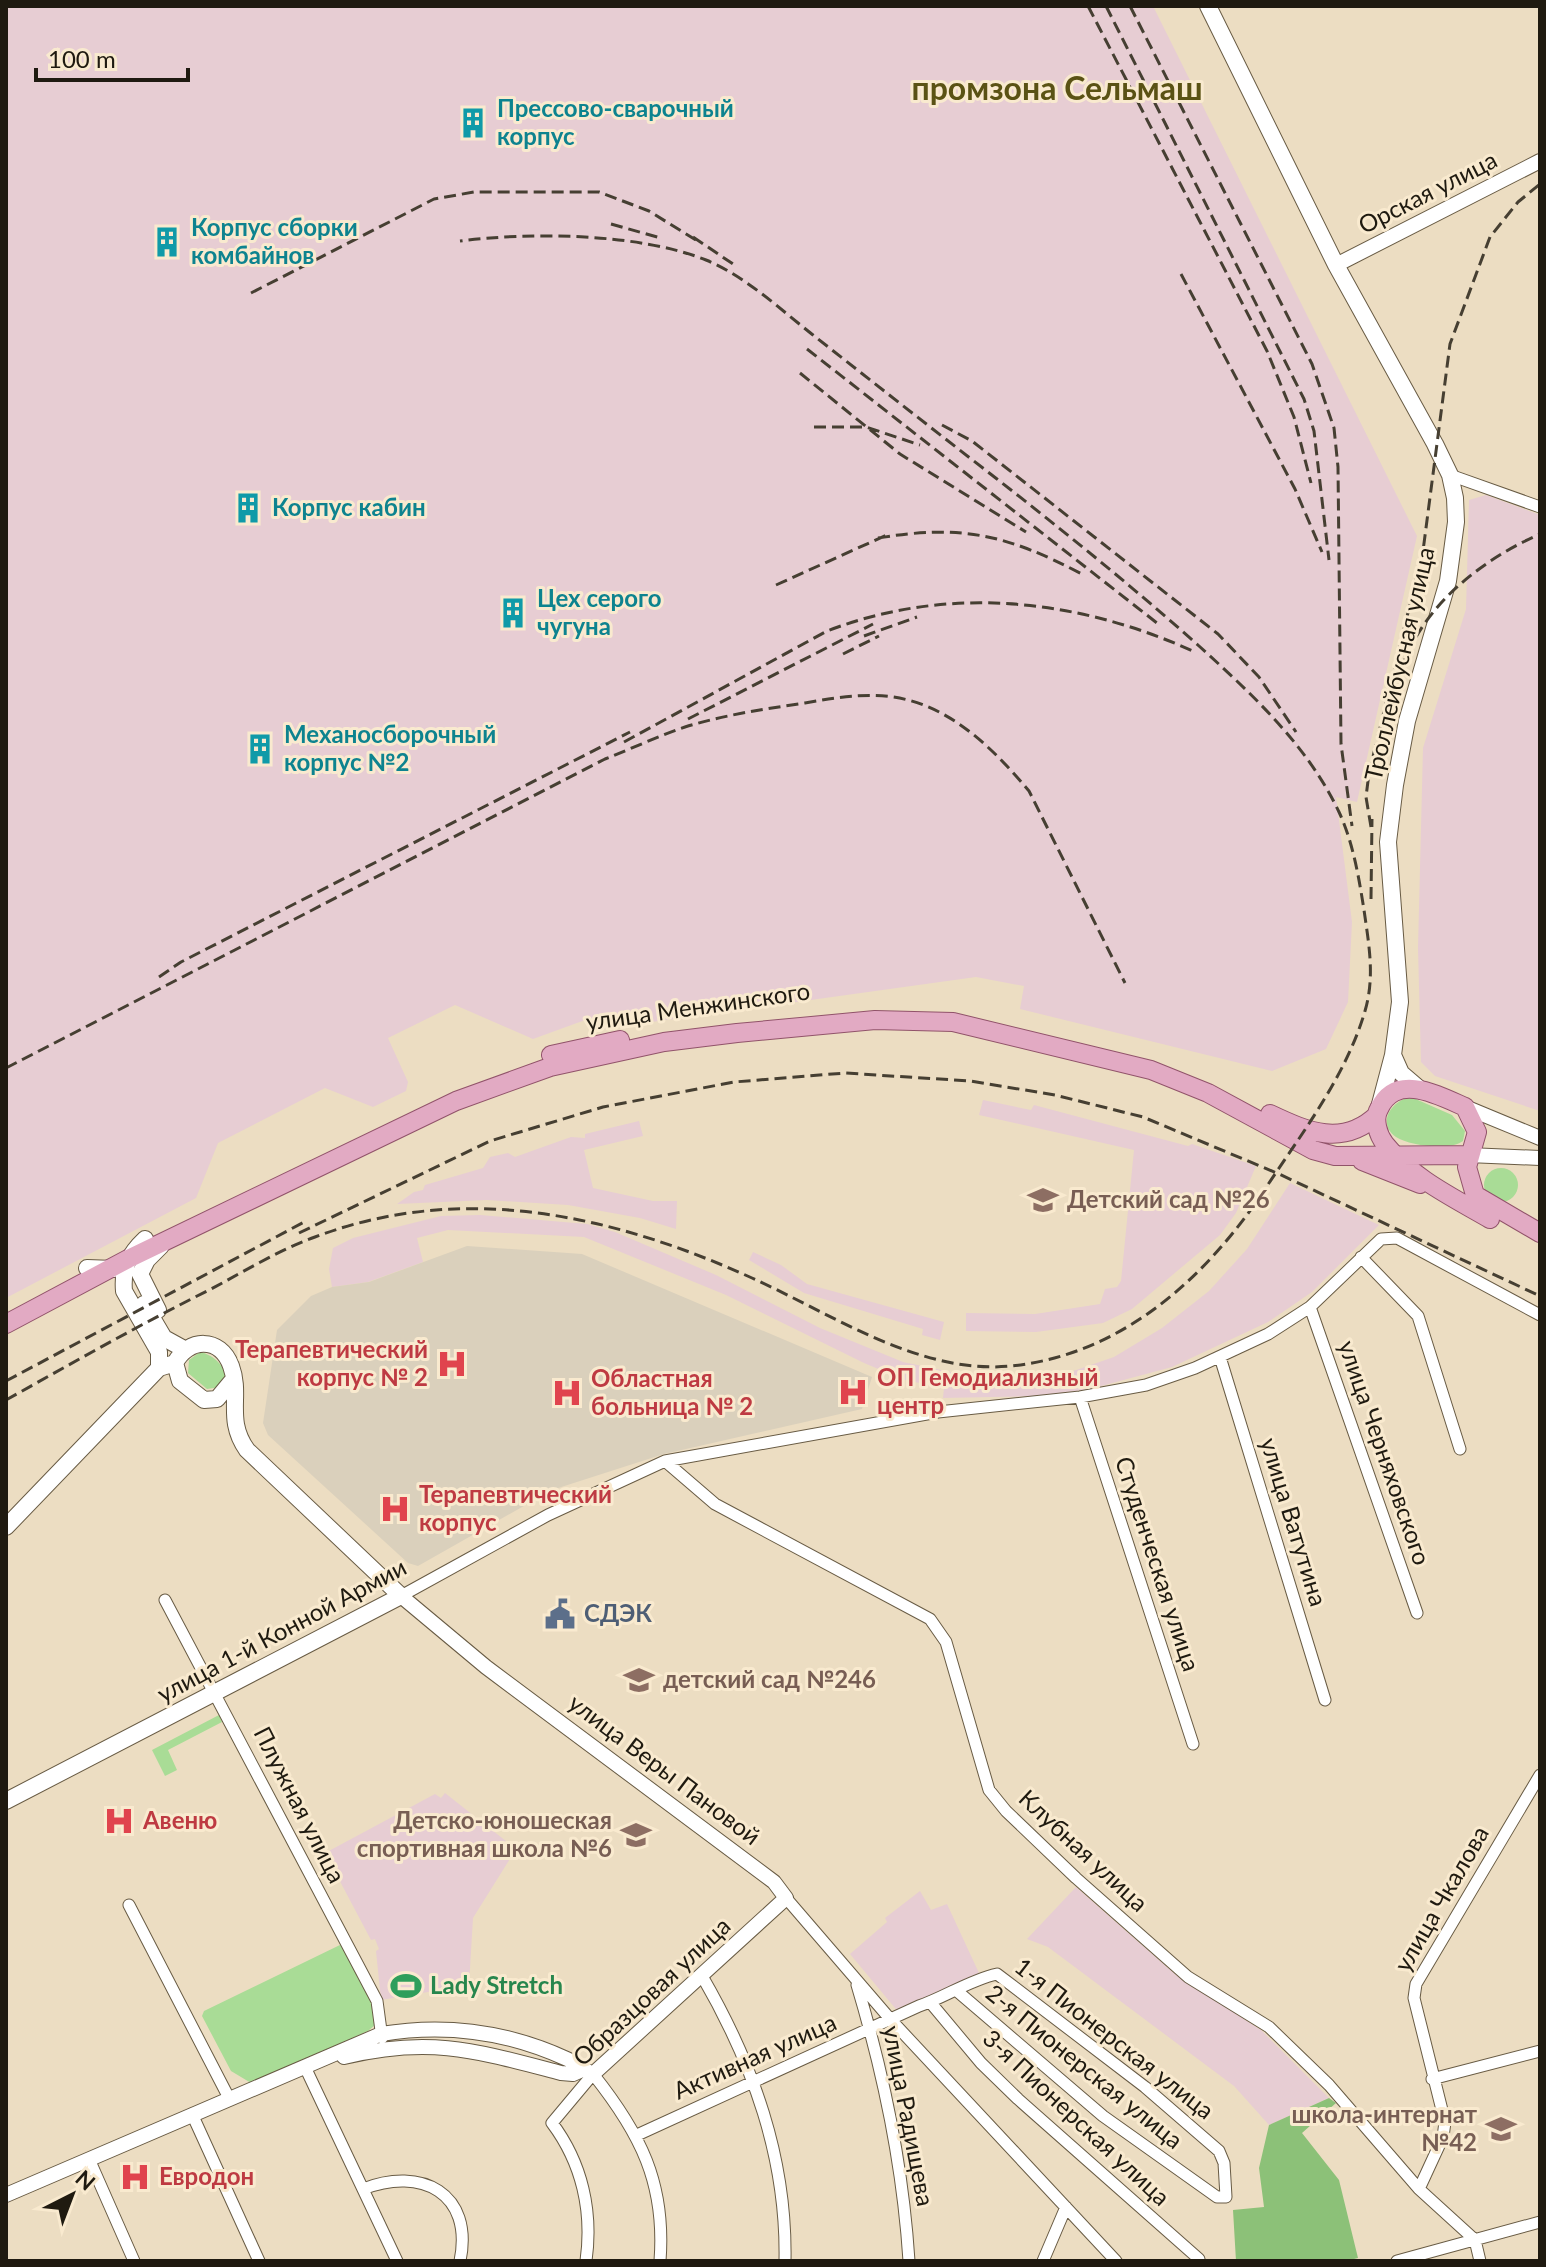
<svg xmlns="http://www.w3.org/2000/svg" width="1546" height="2267" font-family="Lato,sans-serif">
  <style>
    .industrial { fill: #e7cdd3 }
    .medical { fill: #dad0bc }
    .green { fill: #a9dc96 }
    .forest { fill: #8cc178 }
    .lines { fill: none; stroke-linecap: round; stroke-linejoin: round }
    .minor-casing { stroke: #685b44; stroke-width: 13 }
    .tertiary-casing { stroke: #685b44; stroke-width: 16 }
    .secondary-casing { stroke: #685b44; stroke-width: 18 }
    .primary-casing { stroke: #91536a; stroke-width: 20 }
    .minor { stroke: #fff; stroke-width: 11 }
    .tertiary { stroke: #fff; stroke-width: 14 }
    .secondary { stroke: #fff; stroke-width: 16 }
    .primary { stroke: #e2aac3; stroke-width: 18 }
    .rail { stroke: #463f32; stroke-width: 3; stroke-dasharray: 12 6; stroke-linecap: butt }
    .labels { text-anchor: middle; stroke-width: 6; stroke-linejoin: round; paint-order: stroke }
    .culture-label { font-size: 24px; font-weight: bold; fill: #0d838f; stroke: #f9eacf; text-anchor: start }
    .street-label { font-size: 24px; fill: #1f1a10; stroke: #f9eacf }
    .education-label { font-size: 24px; font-weight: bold; fill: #785e54; stroke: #f9eacf; text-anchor: start }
    .health-label { font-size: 24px; font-weight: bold; fill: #be3a42; stroke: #f9eacf; text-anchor: start }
    .service-label { font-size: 24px; font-weight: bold; fill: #4e5e75; stroke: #f9eacf; text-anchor: start }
    .leisure-label { font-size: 24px; font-weight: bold; fill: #27864d; stroke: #f9eacf; text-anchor: start }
    .district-label { font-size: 32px; font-weight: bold; fill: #5a5214; stroke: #f9eacf }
  </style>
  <rect width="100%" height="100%" fill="#ecddc2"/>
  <!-- industrial -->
  <path class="industrial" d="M6 6H1153L1417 536 1357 802 1336 797 1352 922 1348 1002 1326 1049 1272 1071 1020 1009 1024 986 976 977 601 1029 588 1019 533 1039 455 1005 388 1038 408 1082 406 1091 373 1107 325 1088 218 1143 196 1198 6 1298Z
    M1486 495 1540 515V1111L1435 1076 1421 1062 1418 948 1423 748 1466 609 1469 500Z
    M983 1100 1031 1110 1034 1105 1188 1146 1192 1144 1256 1166 1236 1213 1220 1235 1132 1309 1103 1323 1036 1332 966 1331V1313L1035 1314 1100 1304 1105 1289 1117 1287 1121 1281 1134 1150 979 1115Z
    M639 1121 643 1136 584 1150 593 1188 653 1201H677L676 1229 640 1218 568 1205 487 1200 397 1204 414 1192 423 1190 425 1185 483 1168 490 1157 508 1153 515 1157 571 1137 585 1138V1134Z
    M1290 1183 1379 1225 1312 1292 1268 1322 1172 1367 1090 1389 1041 1396 943 1398 944 1388 905 1380 864 1363 726 1295 584 1237 448 1230 417 1238 423 1262 368 1282 332 1287 329 1269 333 1248 353 1238 441 1216 480 1215 587 1224 615 1232 716 1275 820 1328 903 1362 974 1377 1008 1381 1053 1378 1114 1357 1162 1328 1209 1291 1247 1249Z
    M753 1252 781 1265 807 1284 944 1322 940 1340 922 1335 923 1329 804 1293 749 1260Z
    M445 1793 516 1849 473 1918 469 1985 381 2000 376 1951 379 1949 375 1939 371 1940 325 1853 435 1794 441 1798Z
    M1076 1887 1176 1975 1261 2030 1329 2098 1269 2125 1234 2086 1048 1947 1027 1939Z
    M920 1891 931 1910 947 1904 979 1973 900 2014 850 1954 887 1922 885 1918Z"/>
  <!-- medical -->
  <path class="medical" d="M467 1246 582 1254 872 1377 862 1409 664 1454 552 1490 418 1566 408 1563 268 1435 263 1423 277 1330 311 1296 332 1287 369 1282Z"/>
  <!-- green -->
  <path class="green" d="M1411 1097 1452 1115 1465 1131 1463 1141C1450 1151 1410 1146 1396 1137 1376 1123 1392 1100 1411 1097Z
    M1484 1185a17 17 0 1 1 34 0a17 17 0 1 1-34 0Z
    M200 1352C211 1354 224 1364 226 1376L220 1387 207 1389 188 1373 189 1360Z
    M219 1715 222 1722 168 1750 177 1770 165 1776 152 1750Z
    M342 1944 376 2006 375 2025 368 2031 251 2083 231 2071 202 2016 204 2011Z"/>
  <!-- forest -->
  <path class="forest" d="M1329 2098 1336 2103 1302 2133 1339 2180 1358 2258 1346 2261H1236L1233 2210 1264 2207 1259 2168 1269 2125Z"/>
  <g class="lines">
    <!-- minor casing -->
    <g class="minor-casing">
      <path id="minor" d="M1450 475 1540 507
        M1361 1257 1418 1316 1460 1449
        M1310 1307 1417 1613
        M1220 1357 1325 1700
        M1080 1397 1193 1744
        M665 1461 715 1504 930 1619 946 1642 989 1790 1006 1811 1076 1878 1188 1977 1269 2027 1329 2085 1419 2189 1475 2240 1480 2261
        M401 1596 548 1515 665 1461 938 1412 1080 1397 1146 1385 1195 1368 1268 1334 1310 1307 1381 1239 1397 1238 1540 1315
        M165 1600 377 2001 382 2038
        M786 1898 891 2020 1116 2261
        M129 1905 229 2098
        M702 1976C753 2064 787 2158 785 2261
        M857 1985C884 2075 903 2167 909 2261
        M930 2002 981 2063 1018 2099 1199 2259
        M305 2067 397 2261
        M1432 2079 1540 2051
        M192 2114 259 2261
        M637 2135 919 2006C945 1997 970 1980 997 1974L1145 2087 1219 2151 1224 2163 1226 2197H1217L1103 2116 957 1991
        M89 2159 134 2261
        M363 2189C421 2166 474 2193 460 2261
        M1419 2189 1443 2137 1445 2122 1414 1998 1416 1984 1540 1775
        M586 2261C593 2211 582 2163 552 2123L593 2074C640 2133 666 2183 660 2261
        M1043 2261 1066 2207
        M1397 2261 1540 2222"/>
    </g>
    <!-- tertiary casing -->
    <g class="tertiary-casing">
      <path id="tertiary" d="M1336 265 1540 161
        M1465 1107 1540 1138
        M1468 1155 1540 1158
        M344 2057C431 2036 477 2051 561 2073L573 2074 582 2070
        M6 2195 381 2034C446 2023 506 2031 567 2059 576 2063 583 2070 593 2074L786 1898 774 1882 486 1667 401 1596"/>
    </g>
    <!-- secondary casing -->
    <g class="secondary-casing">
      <path id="secondary" d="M1208 6 1336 265 1435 444 1450 475 1455 498 1456 522 1448 581 1407 721 1395 785 1388 842 1400 1002 1393 1055 1379 1108
        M1393 1055 1401 1073 1422 1091
        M145 1239C129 1254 122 1268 124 1291L159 1352V1368
        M87 1268 114 1269
        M144 1304 164 1338 184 1349
        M158 1310 140 1274 147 1260 161 1246
        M6 1527 159 1368 175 1363
        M6 1801 401 1596 247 1450C225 1419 242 1396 231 1366 220 1336 188 1338 175 1363L180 1381 204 1400 217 1399 232 1381"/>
    </g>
    <!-- primary casing -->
    <g class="primary-casing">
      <path id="primary" d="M551 1055 620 1040
        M1270 1114C1308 1132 1343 1147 1377 1115
        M1362 1161 1420 1184
        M1490 1219C1452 1197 1412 1178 1385 1144 1378 1135 1373 1119 1379 1109 1396 1072 1438 1095 1465 1107L1477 1132 1467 1167 1475 1195 1540 1233
        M6 1324 128 1259 456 1101 550 1067 664 1042 737 1033 875 1020 953 1022 1151 1070 1208 1093 1313 1150 1335 1156 1468 1155"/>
    </g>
    <!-- minor -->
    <use href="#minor" class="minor"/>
    <!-- tertiary -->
    <use href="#tertiary" class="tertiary"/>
    <!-- secondary -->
    <use href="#secondary" class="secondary"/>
    <!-- primary -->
    <use href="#primary" class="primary"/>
    <!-- rail -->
    <path class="rail" d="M1088 6 1267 351 1294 417 1311 483
      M1106 6 1304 399 1314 431 1329 560
      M1130 6 1312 364 1334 428 1338 467 1341 744 1352 826
      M611 224 661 238
      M693 237 733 264
      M1181 274 1295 489 1322 552
      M251 293 434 199 474 192H599L649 211 699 242
      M807 349 1157 623
      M800 373 900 454 1026 532
      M942 425 972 441 1218 634 1259 677 1296 732
      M814 427H866L920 445
      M878 538C963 524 1007 535 1082 574
      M776 585 889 534
      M864 636 917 617
      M843 654 879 636
      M1401 670C1422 606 1481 560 1540 534
      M688 719 873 624
      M624 742 827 631C949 584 1079 599 1195 652
      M1371 827 1366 797 1369 773 1423 551 1450 344 1490 237 1518 202 1540 184
      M1371 899 1372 819
      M159 977 181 962 630 732
      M6 1068 605 759C631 749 658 736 685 727 724 715 764 709 805 703 840 697 873 691 908 700 958 713 997 753 1029 791L1125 983
      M299 1233 490 1141 603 1107 734 1082 845 1073 970 1081 1055 1095 1143 1117 1279 1174 1540 1296
      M6 1381 306 1221
      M6 1400C74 1362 141 1324 211 1289 245 1271 279 1250 315 1237 463 1181 613 1215 752 1278 832 1314 920 1375 1011 1366 1122 1355 1207 1277 1265 1189 1302 1133 1346 1076 1365 1011 1375 977 1369 945 1364 910 1359 878 1353 842 1339 812 1308 746 1252 694 1199 646 1133 587 1066 533 997 479 935 431 874 383 813 335 780 309 745 276 706 260 639 233 531 232 460 241"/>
  </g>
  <!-- icons -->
  <defs>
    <g id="building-bare" transform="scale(2.4)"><path d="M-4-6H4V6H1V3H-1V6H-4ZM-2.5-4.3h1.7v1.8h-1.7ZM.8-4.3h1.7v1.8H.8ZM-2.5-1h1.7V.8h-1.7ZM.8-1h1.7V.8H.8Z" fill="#0f9aa8" stroke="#f9eacf" stroke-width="2.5" paint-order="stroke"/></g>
    <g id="school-bare" transform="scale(2.4)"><path d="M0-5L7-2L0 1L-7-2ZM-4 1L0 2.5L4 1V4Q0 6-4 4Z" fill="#8d6e63" stroke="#f9eacf" stroke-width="2.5" paint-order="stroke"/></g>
    <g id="hospital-bare" transform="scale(2.4)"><path d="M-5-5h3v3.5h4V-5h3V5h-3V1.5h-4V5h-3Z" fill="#e0444e" stroke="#f9eacf" stroke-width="2.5" paint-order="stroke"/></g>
    <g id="civic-bare" transform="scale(2.4)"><path d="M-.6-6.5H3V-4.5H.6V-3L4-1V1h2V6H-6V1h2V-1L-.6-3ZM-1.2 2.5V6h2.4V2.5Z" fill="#5c6f8a" stroke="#f9eacf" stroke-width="2.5" paint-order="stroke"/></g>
    <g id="stadium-bare" transform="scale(2.4)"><path d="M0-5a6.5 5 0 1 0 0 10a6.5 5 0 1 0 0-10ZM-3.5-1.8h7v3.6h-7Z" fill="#2e9e5b" stroke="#f9eacf" stroke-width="2.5" paint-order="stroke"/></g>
  </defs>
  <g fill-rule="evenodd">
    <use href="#building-bare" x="473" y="123"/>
    <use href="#building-bare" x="167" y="242"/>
    <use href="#building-bare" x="248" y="508"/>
    <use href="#building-bare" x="513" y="613"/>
    <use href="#building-bare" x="260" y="749"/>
    <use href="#school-bare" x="1043" y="1200"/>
    <use href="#hospital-bare" x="452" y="1364"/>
    <use href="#hospital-bare" x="853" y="1392"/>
    <use href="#hospital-bare" x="567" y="1393"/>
    <use href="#hospital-bare" x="395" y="1509"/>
    <use href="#civic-bare" x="560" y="1614"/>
    <use href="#school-bare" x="639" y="1680"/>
    <use href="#hospital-bare" x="119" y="1821"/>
    <use href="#school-bare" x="636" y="1835"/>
    <use href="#stadium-bare" x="406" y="1986"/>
    <use href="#school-bare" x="1501" y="2129"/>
    <use href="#hospital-bare" x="135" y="2177"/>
  </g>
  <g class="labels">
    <!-- culture labels -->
    <g class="culture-label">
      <text x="497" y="117">Прессово-сварочный<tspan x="497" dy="28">корпус</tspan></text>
      <text x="191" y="236">Корпус сборки<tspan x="191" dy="28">комбайнов</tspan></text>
      <text x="272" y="516">Корпус кабин</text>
      <text x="537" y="607">Цех серого<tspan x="537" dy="28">чугуна</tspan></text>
      <text x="284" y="743">Механосборочный<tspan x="284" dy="28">корпус №2</tspan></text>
    </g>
    <!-- street labels -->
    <g class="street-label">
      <text transform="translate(1428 193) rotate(-27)" y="8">Орская улица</text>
      <text transform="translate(1400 664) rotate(-77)" y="8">Троллейбусная улица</text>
      <text transform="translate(698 1007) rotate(-8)" y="8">улица Менжинского</text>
      <text transform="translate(1384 1453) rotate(71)" y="8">улица Черняховского</text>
      <text transform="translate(1293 1522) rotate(73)" y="8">улица Ватутина</text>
      <text transform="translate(1157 1564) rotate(72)" y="8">Студенческая улица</text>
      <text transform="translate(282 1631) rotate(-28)" y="8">улица 1-й Конной Армии</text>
      <text transform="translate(664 1770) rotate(37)" y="8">улица Веры Пановой</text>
      <text transform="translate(299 1805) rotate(63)" y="8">Плужная улица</text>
      <text transform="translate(1083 1851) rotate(43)" y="8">Клубная улица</text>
      <text transform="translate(1442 1899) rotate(-60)" y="8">улица Чкалова</text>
      <text transform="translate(652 1992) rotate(-43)" y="8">Образцовая улица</text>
      <text transform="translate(1114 2039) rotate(38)" y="8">1-я Пионерская улица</text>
      <text transform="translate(755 2057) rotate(-24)" y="8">Активная улица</text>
      <text transform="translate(1084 2067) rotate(39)" y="8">2-я Пионерская улица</text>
      <text transform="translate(908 2116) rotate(79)" y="8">улица Радищева</text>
      <text transform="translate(1076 2118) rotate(43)" y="8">3-я Пионерская улица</text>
    </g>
    <!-- education labels -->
    <g class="education-label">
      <text x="1067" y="1208">Детский сад №26</text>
      <text x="663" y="1688">детский сад №246</text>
      <text x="612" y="1829" text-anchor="end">Детско-юношеская<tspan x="612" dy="28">спортивная школа №6</tspan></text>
      <text x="1477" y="2123" text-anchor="end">школа-интернат<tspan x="1477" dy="28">№42</tspan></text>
    </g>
    <!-- health labels -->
    <g class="health-label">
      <text x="428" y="1358" text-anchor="end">Терапевтический<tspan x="428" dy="28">корпус № 2</tspan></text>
      <text x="877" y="1386">ОП Гемодиализный<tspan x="877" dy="28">центр</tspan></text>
      <text x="591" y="1387">Областная<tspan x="591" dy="28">больница № 2</tspan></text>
      <text x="419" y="1503">Терапевтический<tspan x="419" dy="28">корпус</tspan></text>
      <text x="143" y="1829">Авеню</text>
      <text x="159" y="2185">Евродон</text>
    </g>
    <!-- service labels -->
    <g class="service-label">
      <text x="584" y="1622">СДЭК</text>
    </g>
    <!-- leisure labels -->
    <g class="leisure-label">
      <text x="430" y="1994">Lady Stretch</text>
    </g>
    <!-- district labels -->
    <g class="district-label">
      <text x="1057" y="100">промзона Сельмаш</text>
    </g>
  </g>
  <!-- border -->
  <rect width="1546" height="2267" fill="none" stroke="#1f1a10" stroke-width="16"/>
  <!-- north arrow -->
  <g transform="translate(72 2195) rotate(42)" stroke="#f9eacf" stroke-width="6" paint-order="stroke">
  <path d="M0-6L14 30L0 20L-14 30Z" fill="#1f1a10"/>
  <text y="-12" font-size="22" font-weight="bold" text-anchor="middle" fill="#1f1a10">N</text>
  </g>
  <!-- scale -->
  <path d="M36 68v12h152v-12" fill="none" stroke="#1f1a10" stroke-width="4"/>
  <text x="48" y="68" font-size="24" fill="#1f1a10" stroke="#f9eacf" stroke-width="6" paint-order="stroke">100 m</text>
</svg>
